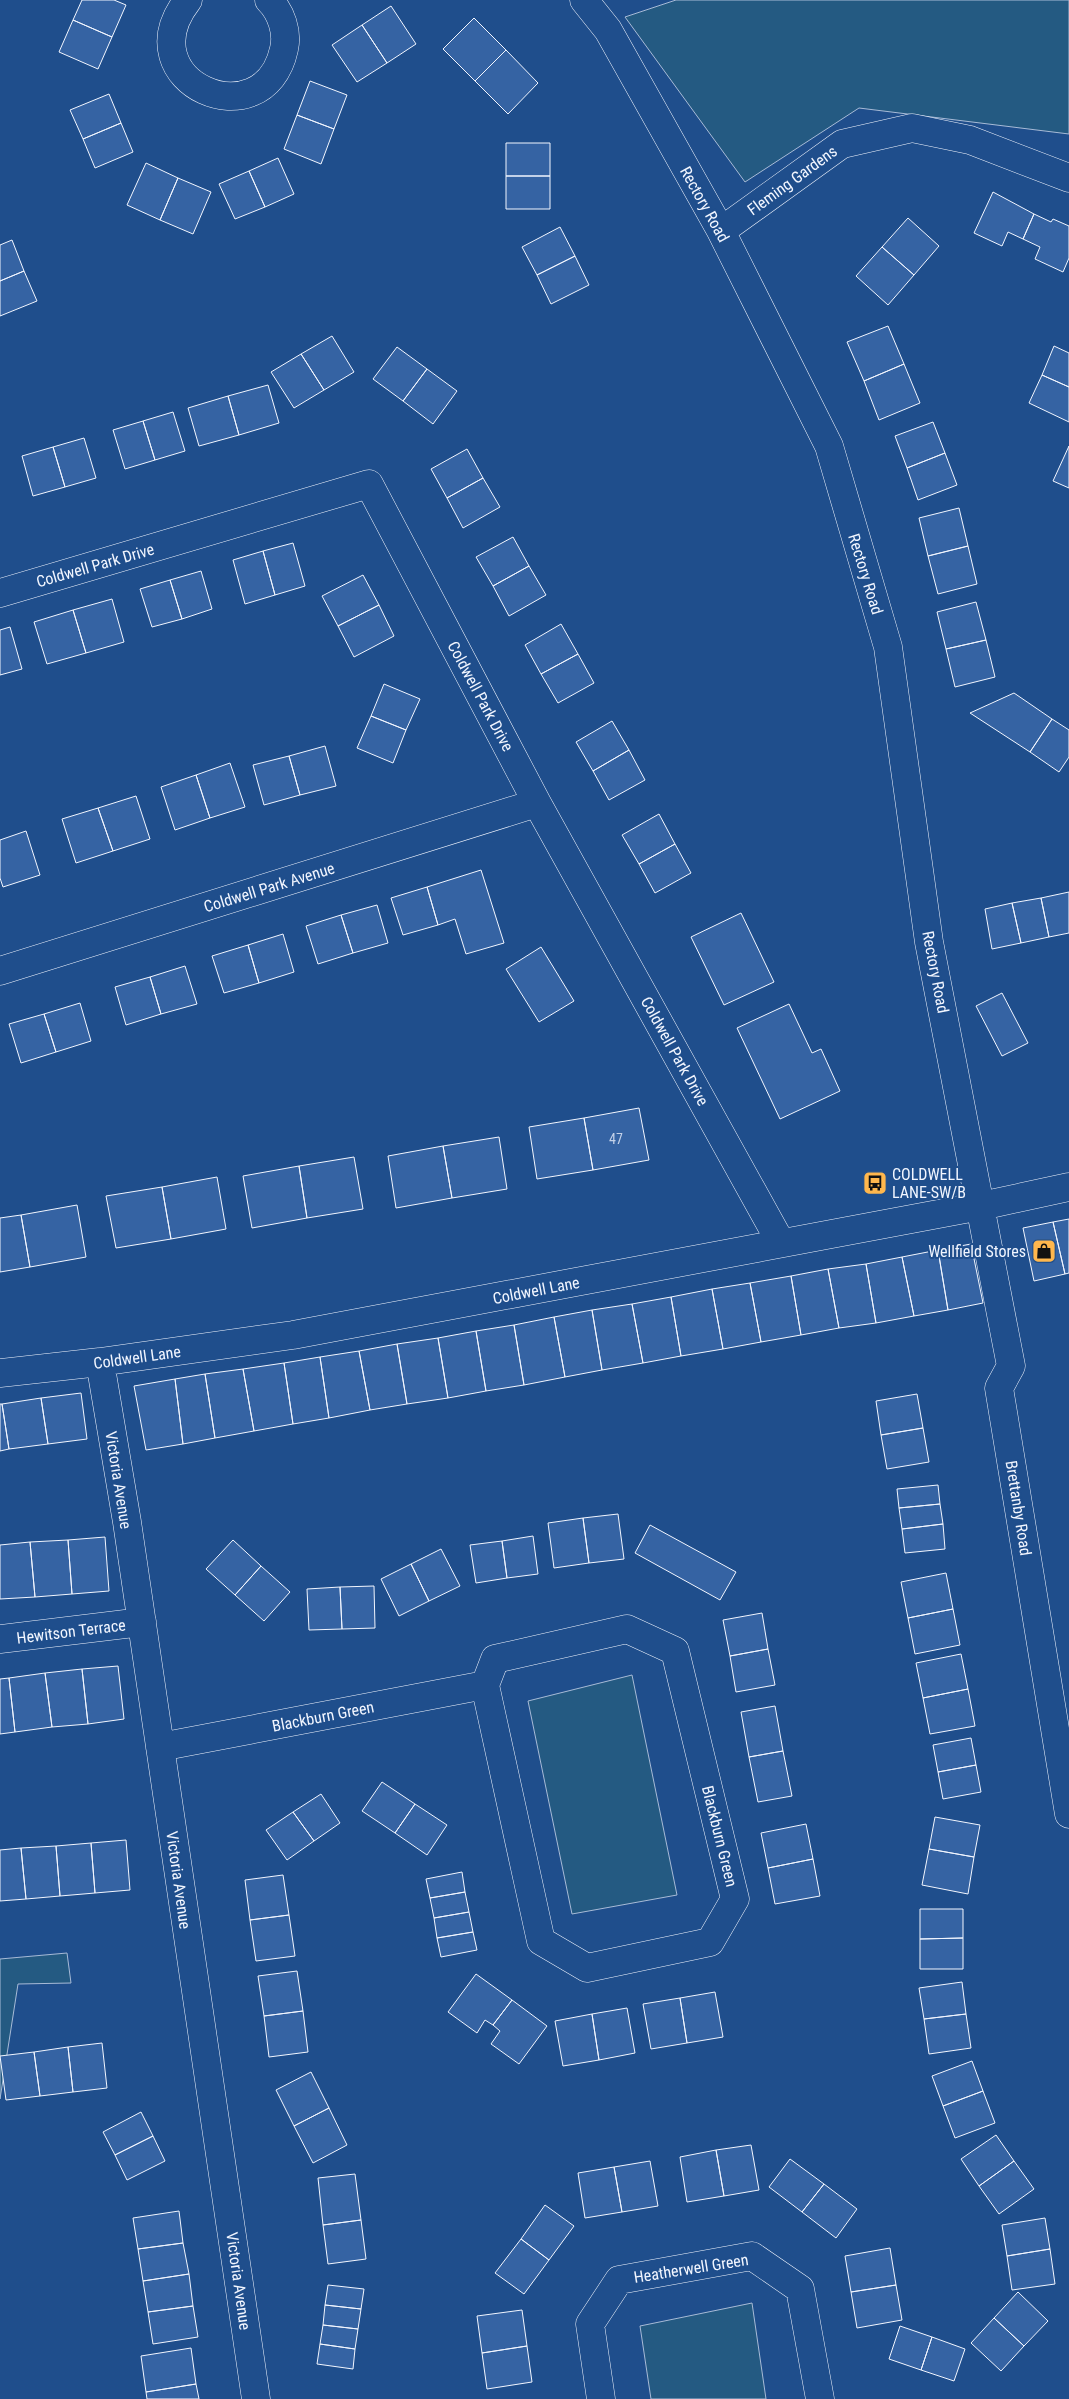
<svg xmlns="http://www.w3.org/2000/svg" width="1069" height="2399" font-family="'Roboto Condensed',sans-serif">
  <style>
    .green { fill: #245a82; stroke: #a8bbd7 }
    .building { fill: #3563a3; stroke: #f2f6ff }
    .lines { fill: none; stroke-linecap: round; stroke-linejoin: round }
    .minor-casing { stroke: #f2f6ff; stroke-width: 29 }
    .minor { stroke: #1f4e8c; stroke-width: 28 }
    .labels { text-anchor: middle; stroke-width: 4; stroke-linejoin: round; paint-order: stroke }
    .number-label { font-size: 14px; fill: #c3d1e8 }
    .street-label { font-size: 16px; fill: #f2f6ff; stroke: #1f4e8c }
    .poi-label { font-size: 16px; fill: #f2f6ff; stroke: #1f4e8c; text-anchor: start }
  </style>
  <rect width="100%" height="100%" fill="#1f4e8c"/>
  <!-- green -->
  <path class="green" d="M676 0H1069V134L859 108 745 182 625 17Z
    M632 1675 677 1895 572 1914 528 1701Z
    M67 1953 71 1983 18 1984 0 2099V1959Z
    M752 2303 766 2399H651L640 2326Z"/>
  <!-- building -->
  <path class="building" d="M82 0H114L126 5 112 37 73 20Z
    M391 6 416 44 387 63 362 25Z
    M474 18 506 50 475 81 443 49Z
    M73 20 112 37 98 69 59 52Z
    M362 25 387 63 357 82 332 45Z
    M506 50 538 83 508 114 475 81Z
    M310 81 347 95 334 129 297 115Z
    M109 94 121 123 83 139 70 110Z
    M297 115 334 129 321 164 284 149Z
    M121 123 133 152 95 168 83 139Z
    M506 143H550V176H506Z
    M278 158 294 194 265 207 249 171Z
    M146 163 178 178 160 220 127 205Z
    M249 171 265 207 235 219 219 184Z
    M506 176H550V209H506Z
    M178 178 211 192 193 234 160 220Z
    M993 192 1034 214 1023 239 1008 232 1002 246 974 233Z
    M1034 214 1051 222 1053 219 1069 226V258L1063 272 1035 259 1040 247 1023 239Z
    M908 218 939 246 914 275 882 247Z
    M560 227 575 256 537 275 522 247Z
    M12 240 24 271 0 281V245Z
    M882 247 914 275 888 305 856 276Z
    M575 256 589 285 551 304 537 275Z
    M24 271 37 301 0 316V281Z
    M888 326 904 364 864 381 847 342Z
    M332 336 354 372 324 390 301 354Z
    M1054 346 1069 353V387L1042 375Z
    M397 347 427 369 403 401 373 379Z
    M301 354 324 390 294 408 271 372Z
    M904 364 920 403 879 420 864 381Z
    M427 369 457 391 433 424 403 401Z
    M1042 375 1069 387V422L1029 403Z
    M268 385 279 423 239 435 228 396Z
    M228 396 239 435 199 446 188 408Z
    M173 412 185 451 155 460 143 421Z
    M143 421 155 460 125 469 113 430Z
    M933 422 945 453 907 468 895 436Z
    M84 438 96 478 65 487 53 447Z
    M1069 446V488L1053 481Z
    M53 447 65 487 33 496 22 456Z
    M467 449 483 478 447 498 431 469Z
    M945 453 957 485 918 500 907 468Z
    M483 478 500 507 463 528 447 498Z
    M959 508 968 546 928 556 919 518Z
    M513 537 529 566 493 586 476 557Z
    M293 543 305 586 275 595 263 551Z
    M968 546 977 584 938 594 928 556Z
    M263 551 275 595 245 604 233 560Z
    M529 566 546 595 509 616 493 586Z
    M201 571 212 609 182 619 170 580Z
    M363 575 379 605 338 626 322 596Z
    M170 580 182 619 152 627 140 589Z
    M112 599 124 642 86 653 73 610Z
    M976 602 986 640 946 649 937 612Z
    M379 605 394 636 354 657 338 626Z
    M73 610 86 653 47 664 34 622Z
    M561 624 578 654 541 674 525 645Z
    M10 627 22 669 0 675V630Z
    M986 640 995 677 955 687 946 649Z
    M578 654 594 683 558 703 541 674Z
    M384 684 420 699 406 730 371 716Z
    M1014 693 1052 719 1030 752 970 713Z
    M371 716 406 730 393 763 357 748Z
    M1052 719 1069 730V757L1059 772 1030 752Z
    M612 721 629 750 593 771 576 742Z
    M325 746 336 786 300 795 289 756Z
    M629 750 645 780 609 800 593 771Z
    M289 756 300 795 264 805 253 765Z
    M230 763 245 807 210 818 196 775Z
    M196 775 210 818 175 830 161 787Z
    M136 796 150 839 113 851 98 808Z
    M98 808 113 851 76 863 62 819Z
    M659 814 675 844 639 864 622 835Z
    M26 831 40 875 3 887 0 878V840Z
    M675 844 691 873 655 893 639 864Z
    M481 870 504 943 466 954 455 919 438 925 427 887Z
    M427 887 438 925 403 935 391 898Z
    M1069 892V933L1049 937 1041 898Z
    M1041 898 1049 937 1021 943 1012 903Z
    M1012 903 1021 943 992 949 985 909Z
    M377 905 388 943 353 953 341 915Z
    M741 913 774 982 724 1005 691 937Z
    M341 915 353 953 318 964 306 926Z
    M283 934 294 972 259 983 248 945Z
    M248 945 259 983 224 993 212 956Z
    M541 947 574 1001 539 1022 506 969Z
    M185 966 197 1004 161 1014 150 977Z
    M150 977 161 1014 126 1025 115 987Z
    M1002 993 1028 1043 1002 1056 976 1006Z
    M80 1003 91 1041 56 1052 44 1014Z
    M789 1004 812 1053 821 1049 840 1091 780 1119 737 1028Z
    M44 1014 56 1052 21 1063 9 1024Z
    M639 1108 649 1160 593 1170 584 1118Z
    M584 1118 593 1170 537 1179 529 1127Z
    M499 1137 507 1189 452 1198 443 1146Z
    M443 1146 452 1198 396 1208 388 1156Z
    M354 1157 363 1209 307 1218 299 1166Z
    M299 1166 307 1218 252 1228 243 1176Z
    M217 1177 226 1229 171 1239 162 1187Z
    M162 1187 171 1239 116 1248 106 1196Z
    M77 1205 86 1257 30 1267 21 1215Z
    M21 1215 30 1267 0 1272V1218Z
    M1069 1219V1273L1065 1274 1053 1222Z
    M1053 1222 1065 1274 1034 1281 1023 1228Z
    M971 1244 983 1303 948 1310 938 1250Z
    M938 1250 948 1310 914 1316 902 1257Z
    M902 1257 914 1316 876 1323 866 1264Z
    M866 1264 876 1323 839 1328 828 1269Z
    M828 1269 839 1328 801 1335 791 1276Z
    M791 1276 801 1335 761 1342 750 1283Z
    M750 1283 761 1342 723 1349 712 1289Z
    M712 1289 723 1349 681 1356 671 1297Z
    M671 1297 681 1356 643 1363 632 1304Z
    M632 1304 643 1363 602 1370 592 1310Z
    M592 1310 602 1370 565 1377 554 1317Z
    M554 1317 565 1377 524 1385 514 1325Z
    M514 1325 524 1385 486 1391 476 1331Z
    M476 1331 486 1391 448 1398 438 1338Z
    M438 1338 448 1398 407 1404 397 1344Z
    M397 1344 407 1404 370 1410 359 1351Z
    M359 1351 370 1410 329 1418 320 1357Z
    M320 1357 329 1418 293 1424 284 1363Z
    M284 1363 293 1424 254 1431 243 1369Z
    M243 1369 254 1431 215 1438 205 1374Z
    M205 1374 215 1438 183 1444 175 1379Z
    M175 1379 183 1444 146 1450 134 1386Z
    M81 1393 87 1439 48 1444 41 1398Z
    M917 1394 923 1428 881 1435 876 1401Z
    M41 1398 48 1444 9 1449 2 1404Z
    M0 1404H2L9 1449 0 1451Z
    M923 1428 929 1462 887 1469 881 1435Z
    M938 1485 940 1504 899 1508 897 1489Z
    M940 1504 943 1524 902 1529 899 1508Z
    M618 1514 624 1559 589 1563 583 1518Z
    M583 1518 589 1563 554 1568 548 1523Z
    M943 1524 945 1549 905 1553 902 1529Z
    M650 1525 736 1572 720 1600 635 1553Z
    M533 1536 538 1574 507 1578 502 1541Z
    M105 1537 109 1591 72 1594 68 1540Z
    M68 1540 72 1594 35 1597 30 1542Z
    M233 1540 261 1566 235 1595 206 1569Z
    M502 1541 507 1578 476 1583 470 1545Z
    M30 1542 35 1597 0 1599V1545Z
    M441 1549 460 1586 429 1601 411 1564Z
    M411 1564 429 1601 399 1616 381 1579Z
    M261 1566 290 1592 264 1621 235 1595Z
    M946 1573 953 1609 908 1618 901 1582Z
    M374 1586 375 1628 342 1629 340 1587Z
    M340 1587 342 1629 309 1630 307 1589Z
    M953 1609 960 1645 915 1654 908 1618Z
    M762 1613 768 1649 730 1656 723 1620Z
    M768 1649 775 1685 736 1692 730 1656Z
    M961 1654 968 1689 923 1698 916 1663Z
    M118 1666 124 1719 88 1724 82 1669Z
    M82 1669 88 1724 52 1727 45 1673Z
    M45 1673 52 1727 15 1732 9 1678Z
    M9 1678 15 1732 0 1734V1679Z
    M968 1689 975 1726 930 1734 923 1698Z
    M775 1706 783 1751 749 1757 741 1712Z
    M971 1738 976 1765 938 1772 933 1745Z
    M783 1751 792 1796 758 1802 749 1757Z
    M976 1765 981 1792 943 1799 938 1772Z
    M382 1782 415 1804 395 1833 362 1811Z
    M321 1794 340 1823 314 1841 293 1812Z
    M415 1804 447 1825 427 1855 395 1833Z
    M293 1812 314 1841 287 1860 266 1830Z
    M935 1817 980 1825 974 1857 929 1849Z
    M806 1824 813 1859 768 1868 761 1833Z
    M126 1840 130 1890 95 1893 91 1843Z
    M91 1843 95 1893 60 1896 56 1846Z
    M56 1846 60 1896 26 1899 21 1848Z
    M21 1848 26 1899 0 1901V1850Z
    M929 1849 974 1857 968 1894 922 1885Z
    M813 1859 820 1896 775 1904 768 1868Z
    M462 1872 465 1892 430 1898 426 1879Z
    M283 1875 289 1915 250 1920 245 1880Z
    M465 1892 469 1912 434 1918 430 1898Z
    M920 1909H963V1938L920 1939Z
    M469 1912 473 1932 437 1938 434 1918Z
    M289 1915 295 1956 256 1961 250 1920Z
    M473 1932 477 1950 441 1957 437 1938Z
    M963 1938V1969H920V1939Z
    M297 1971 303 2011 264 2016 258 1976Z
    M476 1974 512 2000 493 2025 485 2020 477 2033 448 2012Z
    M962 1982 966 2014 924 2019 919 1988Z
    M715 1992 723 2037 687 2043 680 1998Z
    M680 1998 687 2043 651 2049 643 2004Z
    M512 2000 547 2026 519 2064 491 2044 500 2031 493 2025Z
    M627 2008 635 2053 599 2060 592 2014Z
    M303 2011 308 2052 269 2057 264 2016Z
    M592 2014 599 2060 563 2066 555 2021Z
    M966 2014 971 2048 929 2054 924 2019Z
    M102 2043 107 2088 73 2092 68 2047Z
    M68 2047 73 2092 40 2096 34 2052Z
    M34 2052 40 2096 6 2100 0 2056Z
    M972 2061 983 2091 943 2106 932 2076Z
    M311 2072 329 2108 294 2126 276 2090Z
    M983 2091 995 2123 955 2138 943 2106Z
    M329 2108 347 2145 313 2163 294 2126Z
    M141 2112 153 2136 115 2155 103 2132Z
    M996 2135 1014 2161 979 2186 961 2159Z
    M153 2136 165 2161 127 2180 115 2155Z
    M751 2145 759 2190 724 2196 716 2150Z
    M716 2150 724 2196 687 2202 680 2157Z
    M790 2159 824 2184 802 2212 769 2187Z
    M650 2161 658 2206 622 2212 614 2167Z
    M1014 2161 1034 2189 999 2214 979 2186Z
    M614 2167 622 2212 585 2218 578 2173Z
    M355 2174 361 2220 323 2225 318 2178Z
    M824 2184 857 2209 836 2238 802 2212Z
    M545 2205 574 2226 549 2260 521 2239Z
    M179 2211 183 2243 138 2249 133 2218Z
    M1045 2218 1050 2249 1007 2256 1002 2225Z
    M361 2220 366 2259 328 2264 323 2225Z
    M521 2239 549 2260 524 2294 495 2273Z
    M183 2243 189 2274 143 2281 138 2249Z
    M890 2248 896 2285 851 2292 845 2256Z
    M1050 2249 1055 2284 1012 2290 1007 2256Z
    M189 2274 193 2306 148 2312 143 2281Z
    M328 2285 364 2289 361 2309 325 2305Z
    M896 2285 902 2320 857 2328 851 2292Z
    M1018 2292 1048 2321 1024 2346 994 2318Z
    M325 2305 361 2309 358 2329 323 2325Z
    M193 2306 198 2337 153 2344 148 2312Z
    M522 2310 527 2346 482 2353 477 2316Z
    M994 2318 1024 2346 1001 2371 971 2343Z
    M323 2325 358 2329 355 2349 320 2344Z
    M900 2326 932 2337 921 2370 889 2359Z
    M932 2337 965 2349 954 2381 921 2370Z
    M320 2344 355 2349 353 2369 317 2364Z
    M527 2346 532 2382 487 2389 482 2353Z
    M191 2348 196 2384 146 2392 141 2356Z
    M196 2384 199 2399H147L146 2392Z"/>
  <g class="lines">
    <!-- minor casing -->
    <g class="minor-casing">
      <path id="minor" d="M188 0C124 82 264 142 284 49 288 32 281 12 269 0
        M584 0 608 30 721 231 829 446 888 647 929 942 1011 1366 999 1388 1069 1814
        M721 231 842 144 912 128 970 140 1069 178
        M0 593 369 484 537 803 781 1243
        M0 971 537 803
        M100 1362 127 1522 256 2399
        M0 1373 100 1362 293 1335 981 1206 1069 1187
        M0 1639 142 1622
        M160 1747 485 1685 495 1659 627 1629 675 1651 735 1899 710 1942 587 1968 541 1941 485 1685
        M601 2399 590 2324 619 2280 752 2256 800 2289 820 2399"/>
    </g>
    <!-- minor -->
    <use href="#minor" class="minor"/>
  </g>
  <!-- icons -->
  <defs>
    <g id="bus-square" transform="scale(1.25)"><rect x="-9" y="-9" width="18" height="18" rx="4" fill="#ffb74d" stroke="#1f4e8c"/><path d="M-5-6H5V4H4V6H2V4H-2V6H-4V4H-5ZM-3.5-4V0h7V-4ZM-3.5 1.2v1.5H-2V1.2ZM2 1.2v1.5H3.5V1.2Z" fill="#111"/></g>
    <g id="shop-square" transform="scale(1.25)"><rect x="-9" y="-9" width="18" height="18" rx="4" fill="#ffb74d" stroke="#1f4e8c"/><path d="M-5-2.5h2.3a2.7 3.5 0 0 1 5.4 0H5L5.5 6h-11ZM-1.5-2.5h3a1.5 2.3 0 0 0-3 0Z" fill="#111"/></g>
  </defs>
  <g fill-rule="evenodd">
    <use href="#bus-square" x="875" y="1183"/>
    <use href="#shop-square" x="1044" y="1251"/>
  </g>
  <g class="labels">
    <!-- number labels -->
    <g class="number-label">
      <text x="616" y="1144">47</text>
    </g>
    <!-- street labels -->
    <g class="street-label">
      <text transform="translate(792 180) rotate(-36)" y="6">Fleming Gardens</text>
      <text transform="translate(705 204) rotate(61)" y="6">Rectory Road</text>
      <text transform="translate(95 565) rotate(-16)" y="6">Coldwell Park Drive</text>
      <text transform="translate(866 574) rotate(73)" y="6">Rectory Road</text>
      <text transform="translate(481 696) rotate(62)" y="6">Coldwell Park Drive</text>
      <text transform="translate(269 887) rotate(-17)" y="6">Coldwell Park Avenue</text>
      <text transform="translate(936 972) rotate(79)" y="6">Rectory Road</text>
      <text transform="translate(675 1051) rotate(61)" y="6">Coldwell Park Drive</text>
      <text transform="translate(536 1290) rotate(-11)" y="6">Coldwell Lane</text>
      <text transform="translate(137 1357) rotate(-8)" y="6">Coldwell Lane</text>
      <text transform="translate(119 1480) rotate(81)" y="6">Victoria Avenue</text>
      <text transform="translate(1019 1508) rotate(81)" y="6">Brettanby Road</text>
      <text transform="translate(71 1631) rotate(-7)" y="6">Hewitson Terrace</text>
      <text transform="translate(323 1716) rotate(-11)" y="6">Blackburn Green</text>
      <text transform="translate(720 1836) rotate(76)" y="6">Blackburn Green</text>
      <text transform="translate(179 1880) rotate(82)" y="6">Victoria Avenue</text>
      <text transform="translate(691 2268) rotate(-9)" y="6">Heatherwell Green</text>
      <text transform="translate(239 2281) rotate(82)" y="6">Victoria Avenue</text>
    </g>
    <!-- poi labels -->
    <g class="poi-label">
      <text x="892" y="1180">COLDWELL<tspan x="892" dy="18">LANE-SW/B</tspan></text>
      <text x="1026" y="1257" text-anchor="end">Wellfield Stores</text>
    </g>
  </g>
</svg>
